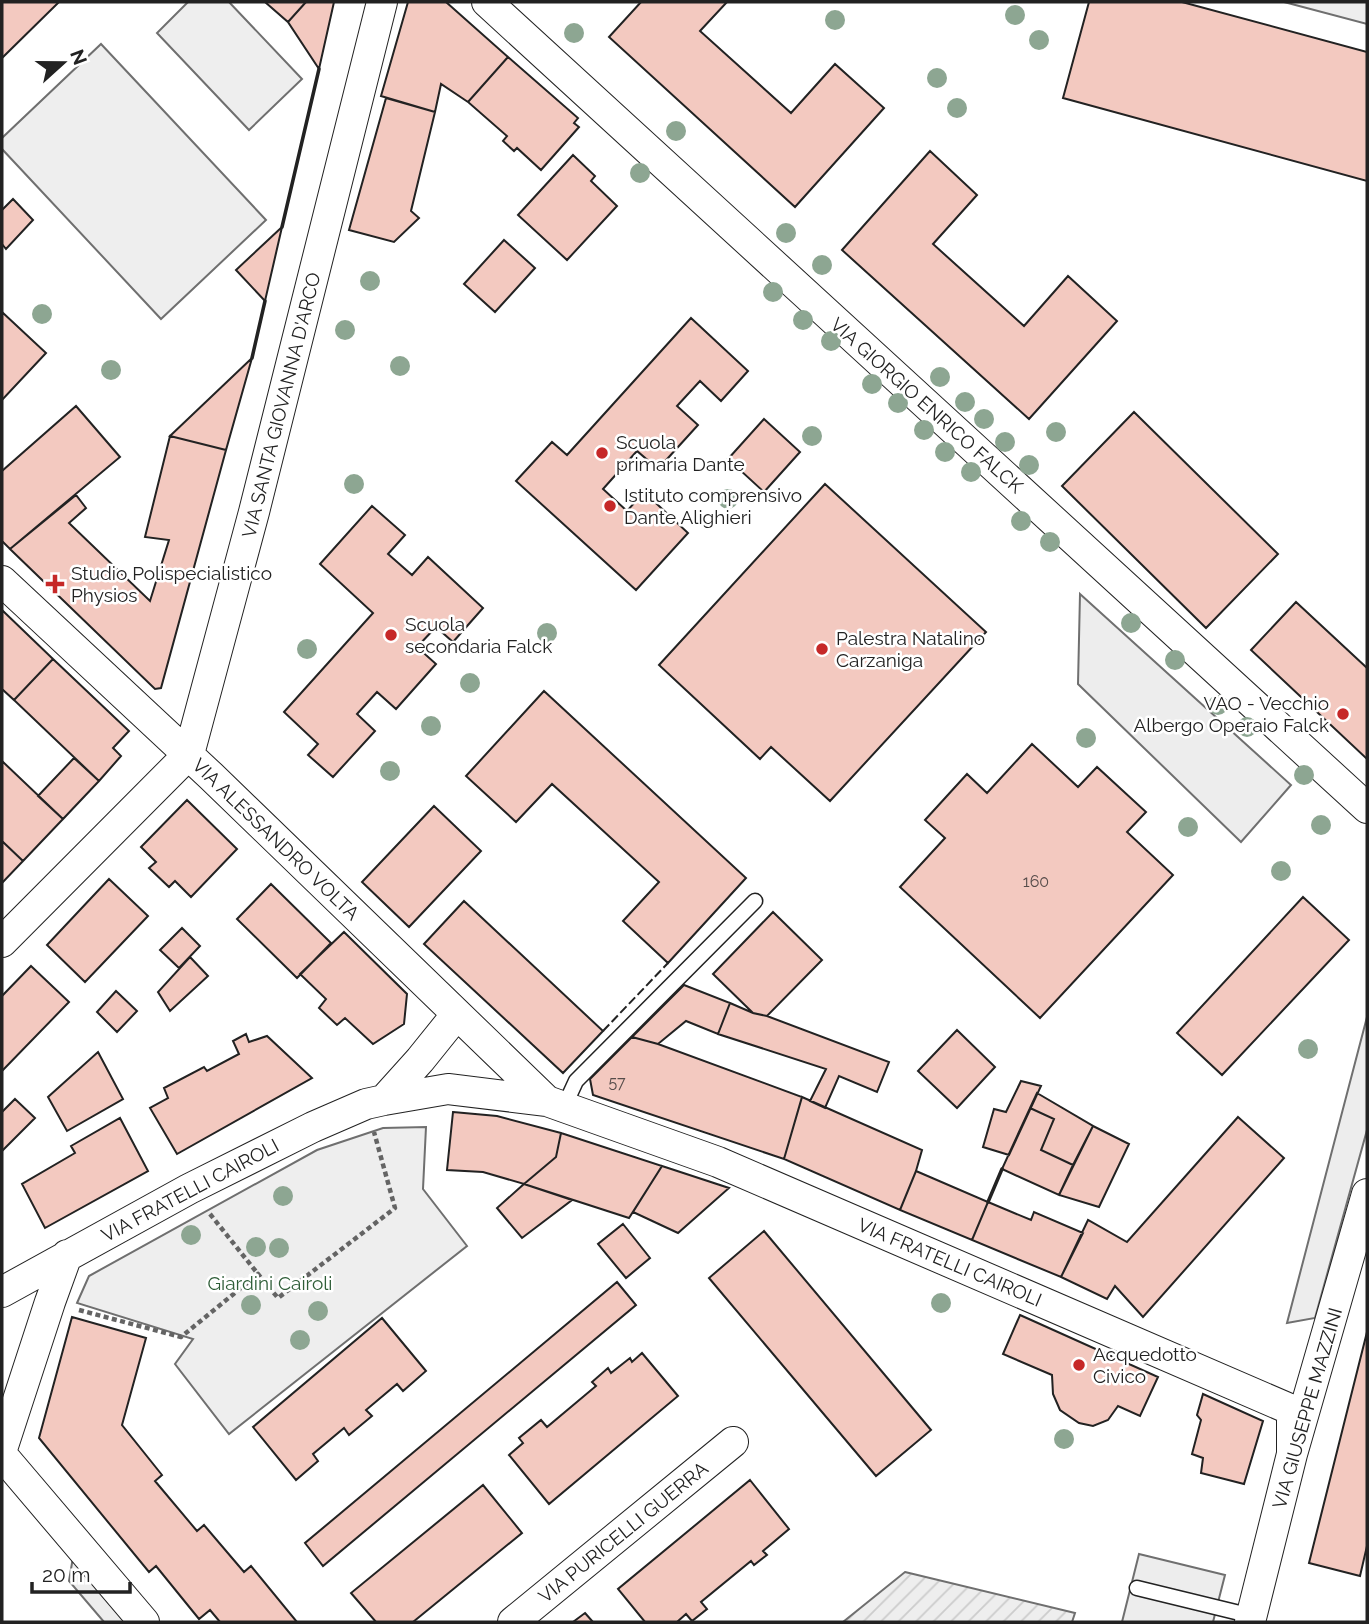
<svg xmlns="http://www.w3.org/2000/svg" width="1369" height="1624" font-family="Raleway,sans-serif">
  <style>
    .park { fill: #eee; stroke: #6f6f6f; stroke-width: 2 }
    .garden { fill: url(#garden-furrows); stroke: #6f6f6f; stroke-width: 2 }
    .parking { fill: #ededed; stroke: #6f6f6f; stroke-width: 2 }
    .building { fill: #f3c9c0; stroke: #222; stroke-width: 2 }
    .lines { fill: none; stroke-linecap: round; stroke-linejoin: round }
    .service-casing { stroke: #222; stroke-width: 17 }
    .minor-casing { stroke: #222; stroke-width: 32 }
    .path { stroke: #646464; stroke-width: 4.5; stroke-dasharray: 5 3.5; stroke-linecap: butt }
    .service { stroke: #fff; stroke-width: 14 }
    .minor { stroke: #fff; stroke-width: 30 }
    .fence { stroke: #222; stroke-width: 2; stroke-dasharray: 9 3.5; stroke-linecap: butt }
    .wall { stroke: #222; stroke-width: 3.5 }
    .tree { fill: #8da692 }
    .poi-dot { fill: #c62828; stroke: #fff; stroke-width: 2.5 }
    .labels { text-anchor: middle; stroke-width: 5; stroke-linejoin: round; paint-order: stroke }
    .number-label { font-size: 16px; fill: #564c4a }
    .street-label { font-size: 19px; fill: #222; stroke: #fff }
    .poi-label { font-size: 19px; fill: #222; stroke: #fff; text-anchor: start }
    .park-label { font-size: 19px; fill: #2f5e38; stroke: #fff }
  </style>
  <defs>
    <pattern id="garden-furrows" width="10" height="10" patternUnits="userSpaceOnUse" patternTransform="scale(1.75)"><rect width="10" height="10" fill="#eee"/><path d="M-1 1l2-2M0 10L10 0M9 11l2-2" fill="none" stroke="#ccc"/></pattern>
  </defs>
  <rect width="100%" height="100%" fill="#fff"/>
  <!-- park -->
  <path class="park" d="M188 2H229L302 79 249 130 157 33Z
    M1284 2H1367V24Z
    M101 44 266 220 161 319 2 149V138Z
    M426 1127 423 1189 467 1246 229 1434 175 1364 193 1339 77 1303 89 1276 317 1150 383 1128Z"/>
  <!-- garden -->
  <path class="garden" d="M905 1572 1075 1613 1072 1622H843Z"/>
  <!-- parking -->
  <path class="parking" d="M1080 594 1291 785 1241 842 1078 684Z
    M1367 1017V1130L1315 1318 1287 1323Z
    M1139 1554 1225 1575 1213 1622H1122Z
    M73 1557 128 1622H104L69 1581Z"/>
  <!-- building -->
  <path class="building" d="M2 2H59L2 58Z
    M265 2H306L288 22Z
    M306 2H334L319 69 288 22Z
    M408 2H446L508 57 468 102 441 84 435 112 381 96Z
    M641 2H727L700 31 791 113 835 64 884 108 795 207 609 37Z
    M1089 2H1182L1367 52V181L1063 98Z
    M508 57 578 118 574 123 579 127 541 170 517 148 514 151 503 141 507 136 468 102Z
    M386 98 435 112 411 211 419 218 394 242 349 230Z
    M930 151 977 195 933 244 1024 326 1068 276 1117 321 1029 419 842 250Z
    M573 155 595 176 591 181 617 206 567 260 518 215Z
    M13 199 33 220 6 249 2 244V210Z
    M282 227 265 301 236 270Z
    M504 240 535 268 495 312 464 284Z
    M2 312 46 353 2 400Z
    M691 318 748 371 721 401 700 381 677 406 698 425 658 469 637 451 603 489 627 511 644 492 688 533 636 590 516 481 552 442 567 455Z
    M252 358 226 450 170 436Z
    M76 406 120 457 10 549 2 541V471Z
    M1134 412 1278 554 1206 628 1062 486Z
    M764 419 800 452 764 492 728 459Z
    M170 436 226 450 161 688 155 689 10 549 76 495 86 508 69 523 150 601 169 540 145 537Z
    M825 484 986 632 830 801 771 747 760 759 659 665Z
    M372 506 405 535 388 554 412 575 428 557 483 608 453 642 436 627 417 647 436 664 396 709 377 692 357 714 375 731 333 777 308 755 318 744 284 712 373 613 320 564Z
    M1296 602 1367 668V759L1251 650Z
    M2 610 53 659 14 700 2 689Z
    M53 659 129 731 113 748 121 756 99 781 14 700Z
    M544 691 746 878 668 963 623 921 659 882 552 784 516 822 466 776Z
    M1032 744 1078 787 1097 767 1146 812 1127 832 1173 875 1040 1018 900 887 945 838 925 820 967 774 987 793Z
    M74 758 99 781 63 819 38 796Z
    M2 761 63 819 23 861 2 841Z
    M187 800 237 849 191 897 175 881 169 887 149 868 156 862 141 847Z
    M434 806 481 851 409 927 362 882Z
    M2 841 23 861 2 883Z
    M109 879 148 916 85 982 47 945Z
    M271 884 331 943 297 978 237 919Z
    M1303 897 1349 940 1222 1075 1177 1033Z
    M464 901 603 1031 563 1073 424 944Z
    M773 912 822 960 767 1016 753 1013 713 974Z
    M182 928 200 946 179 968 160 950Z
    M344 932 407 994 404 1024 373 1044 345 1018 337 1025 319 1008 326 999 300 974Z
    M190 957 208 976 170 1011 158 992Z
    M31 966 69 1002 2 1071V996Z
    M684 985 730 1003 718 1034 686 1021 658 1044 632 1037Z
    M116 991 137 1011 117 1032 97 1012Z
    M730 1003 753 1013 767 1016 889 1062 877 1092 839 1076 825 1108 810 1101 826 1069 718 1034Z
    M957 1030 995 1067 957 1108 918 1071Z
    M246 1034 249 1042 267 1036 312 1078 177 1154 150 1108 168 1098 164 1088 204 1067 207 1071 239 1054 233 1041Z
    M632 1037 658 1044 802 1097 784 1159 593 1095 590 1079Z
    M98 1052 123 1099 67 1131 48 1097Z
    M1021 1081 1041 1086 1009 1155 983 1147 994 1109 1006 1112Z
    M1037 1093 1093 1126 1073 1165 1041 1150 1054 1119 1030 1108Z
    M802 1097 922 1150 916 1171 900 1210 784 1159Z
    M15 1099 35 1118 2 1151V1112Z
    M1030 1108 1054 1119 1041 1150 1073 1165 1059 1195 1002 1169Z
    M453 1112 497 1116 561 1133 556 1157 524 1184 483 1172 447 1170Z
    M1238 1117 1284 1158 1143 1317 1115 1286 1107 1299 1061 1277 1088 1220 1127 1242Z
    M120 1118 148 1171 45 1228 22 1184 75 1153 71 1146Z
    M1093 1126 1129 1144 1099 1207 1059 1195Z
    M561 1133 662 1166 629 1218 524 1184 556 1157Z
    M662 1166 729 1188 678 1233 633 1212Z
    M916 1171 988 1202 972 1240 900 1210Z
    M524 1184 572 1200 522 1238 497 1208Z
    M988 1202 1031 1220 1034 1212 1083 1233 1061 1277 972 1240Z
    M623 1224 650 1258 626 1278 598 1244Z
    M764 1231 931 1430 876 1476 709 1278Z
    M617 1282 636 1305 323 1566 305 1543Z
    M1020 1315 1158 1377 1140 1416 1118 1406 1108 1420 1093 1426 1079 1423 1060 1410 1053 1394 1052 1375 1003 1354Z
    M72 1317 146 1338 122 1425 162 1475 155 1481 197 1531 204 1525 244 1572 251 1566 297 1622H220L210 1610 199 1619 156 1566 149 1572 39 1438Z
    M382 1318 426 1371 403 1391 397 1384 366 1410 372 1416 349 1435 344 1428 313 1454 318 1461 296 1480 253 1427Z
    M1367 1332V1546L1360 1576 1309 1563Z
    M642 1353 678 1396 549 1504 509 1455 523 1443 519 1438 541 1420 547 1427 596 1386 592 1382 608 1368 611 1373 630 1358 632 1362Z
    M1203 1394 1263 1421 1244 1484 1201 1473 1203 1458 1192 1454 1201 1420 1197 1415Z
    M750 1480 789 1529 763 1551 767 1555 754 1565 751 1561 701 1602 707 1609 692 1621 686 1614 677 1622H645L618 1589Z
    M483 1485 522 1533 413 1622H376L351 1593Z
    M585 1613 593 1622H573Z"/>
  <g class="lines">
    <!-- service casing -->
    <g class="service-casing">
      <path id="service" d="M564 1107 576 1081 755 901
        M1137 1588 1252 1616"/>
    </g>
    <!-- minor casing -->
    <g class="minor-casing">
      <path id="minor" d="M487 2 1367 808
        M2 581 211 776 547 1101
        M2 942 189 754 254 512 382 2
        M384 1100 420 1060 457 1014
        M2 1292 189 1189 313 1127 366 1104 384 1100 448 1089 547 1101 718 1162 1292 1410V1454
        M2 1449 50 1302 67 1255
        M2 1455 144 1622
        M513 1622 733 1442
        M1250 1622 1292 1454 1367 1194"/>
    </g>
    <!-- path -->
    <path class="path" d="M210 1214 258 1274
      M79 1310 181 1337 258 1274 278 1298 395 1208 374 1132"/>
    <!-- service -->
    <use href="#service" class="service"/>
    <!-- minor -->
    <use href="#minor" class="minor"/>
    <!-- fence -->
    <path class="fence" d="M603 1031 668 963"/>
    <!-- wall -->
    <path class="wall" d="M282 227 319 69
      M252 358 265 301
      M988 1202 1002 1169"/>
  </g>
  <!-- trees -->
  <g class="tree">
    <circle cx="1015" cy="15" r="10"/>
    <circle cx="835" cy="20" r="10"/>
    <circle cx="574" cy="33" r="10"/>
    <circle cx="1039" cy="40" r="10"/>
    <circle cx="937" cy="78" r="10"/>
    <circle cx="957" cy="108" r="10"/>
    <circle cx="676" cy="131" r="10"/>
    <circle cx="640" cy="173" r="10"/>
    <circle cx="786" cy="233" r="10"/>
    <circle cx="822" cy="265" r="10"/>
    <circle cx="370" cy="281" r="10"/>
    <circle cx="773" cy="292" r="10"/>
    <circle cx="42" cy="314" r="10"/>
    <circle cx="803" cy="320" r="10"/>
    <circle cx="345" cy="330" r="10"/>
    <circle cx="831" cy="341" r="10"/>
    <circle cx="400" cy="366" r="10"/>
    <circle cx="111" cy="370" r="10"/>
    <circle cx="940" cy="377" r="10"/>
    <circle cx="872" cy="384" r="10"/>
    <circle cx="965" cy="402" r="10"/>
    <circle cx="898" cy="403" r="10"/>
    <circle cx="984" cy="419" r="10"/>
    <circle cx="924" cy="430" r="10"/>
    <circle cx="1056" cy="432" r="10"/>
    <circle cx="812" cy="436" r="10"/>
    <circle cx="1005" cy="442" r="10"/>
    <circle cx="945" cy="452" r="10"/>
    <circle cx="1029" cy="465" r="10"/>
    <circle cx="971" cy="472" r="10"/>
    <circle cx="354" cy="484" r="10"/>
    <circle cx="728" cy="499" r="10"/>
    <circle cx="1021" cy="521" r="10"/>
    <circle cx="1050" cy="542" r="10"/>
    <circle cx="1131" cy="623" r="10"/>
    <circle cx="547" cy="633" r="10"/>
    <circle cx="307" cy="649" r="10"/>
    <circle cx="1175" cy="660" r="10"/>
    <circle cx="470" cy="683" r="10"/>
    <circle cx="1218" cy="705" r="10"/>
    <circle cx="431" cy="726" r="10"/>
    <circle cx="1247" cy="727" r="10"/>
    <circle cx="1086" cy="738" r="10"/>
    <circle cx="390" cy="771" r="10"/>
    <circle cx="1304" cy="775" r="10"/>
    <circle cx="1321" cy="825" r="10"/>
    <circle cx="1188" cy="827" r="10"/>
    <circle cx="1281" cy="871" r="10"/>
    <circle cx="1308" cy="1049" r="10"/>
    <circle cx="283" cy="1196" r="10"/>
    <circle cx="191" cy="1235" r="10"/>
    <circle cx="256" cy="1247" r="10"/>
    <circle cx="279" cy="1248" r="10"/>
    <circle cx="941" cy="1303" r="10"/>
    <circle cx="251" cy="1305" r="10"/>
    <circle cx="318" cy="1311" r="10"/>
    <circle cx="300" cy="1340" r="10"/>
    <circle cx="1064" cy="1439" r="10"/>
  </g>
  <!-- markers -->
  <g class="poi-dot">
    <circle cx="602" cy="453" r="7"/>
    <circle cx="610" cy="506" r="7"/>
    <path d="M51.5 573.5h7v7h7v7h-7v7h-7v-7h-7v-7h7z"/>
    <circle cx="391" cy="635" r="7"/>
    <circle cx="822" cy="649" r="7"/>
    <circle cx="1343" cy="714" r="7"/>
    <circle cx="1079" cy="1365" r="7"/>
  </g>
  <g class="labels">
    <!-- number labels -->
    <g class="number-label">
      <text x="1036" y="887">160</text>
      <text x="617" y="1088">57</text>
    </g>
    <!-- street labels -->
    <g class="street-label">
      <text transform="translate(281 405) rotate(-76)" y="7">VIA SANTA GIOVANNA D'ARCO</text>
      <text transform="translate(927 405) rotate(42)" y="7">VIA GIORGIO ENRICO FALCK</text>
      <text transform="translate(276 839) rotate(44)" y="7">VIA ALESSANDRO VOLTA</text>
      <text transform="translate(190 1190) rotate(-28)" y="7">VIA FRATELLI CAIROLI</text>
      <text transform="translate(950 1262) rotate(23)" y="7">VIA FRATELLI CAIROLI</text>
      <text transform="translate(1307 1408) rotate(-74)" y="7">VIA GIUSEPPE MAZZINI</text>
      <text transform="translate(623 1532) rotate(-39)" y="7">VIA PURICELLI GUERRA</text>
    </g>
    <!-- poi labels -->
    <g class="poi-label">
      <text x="616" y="449">Scuola<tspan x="616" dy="22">primaria Dante</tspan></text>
      <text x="624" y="502">Istituto comprensivo<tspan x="624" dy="22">Dante Alighieri</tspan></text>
      <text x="71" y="580">Studio Polispecialistico<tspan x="71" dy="22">Physios</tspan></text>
      <text x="405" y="631">Scuola<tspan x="405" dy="22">secondaria Falck</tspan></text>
      <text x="836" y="645">Palestra Natalino<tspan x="836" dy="22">Carzaniga</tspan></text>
      <text x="1329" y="710" text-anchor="end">VAO - Vecchio<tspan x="1329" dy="22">Albergo Operaio Falck</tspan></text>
      <text x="1093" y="1361">Acquedotto<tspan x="1093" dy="22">Civico</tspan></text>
    </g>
    <!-- park labels -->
    <g class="park-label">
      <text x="270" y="1290">Giardini Cairoli</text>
    </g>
  </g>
  <!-- border -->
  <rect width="1369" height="1624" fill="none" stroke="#222222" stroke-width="7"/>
  <!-- north arrow -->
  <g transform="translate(63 63) rotate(69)" stroke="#ffffff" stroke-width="5" paint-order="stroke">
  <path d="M0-5L12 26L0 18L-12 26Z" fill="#222222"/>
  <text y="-10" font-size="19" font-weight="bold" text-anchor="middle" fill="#222222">N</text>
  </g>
  <!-- scale -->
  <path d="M32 1582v10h98v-10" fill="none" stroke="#222222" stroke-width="3.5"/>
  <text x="42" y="1582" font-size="21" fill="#222222" stroke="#ffffff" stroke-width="5" paint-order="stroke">20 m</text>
</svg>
